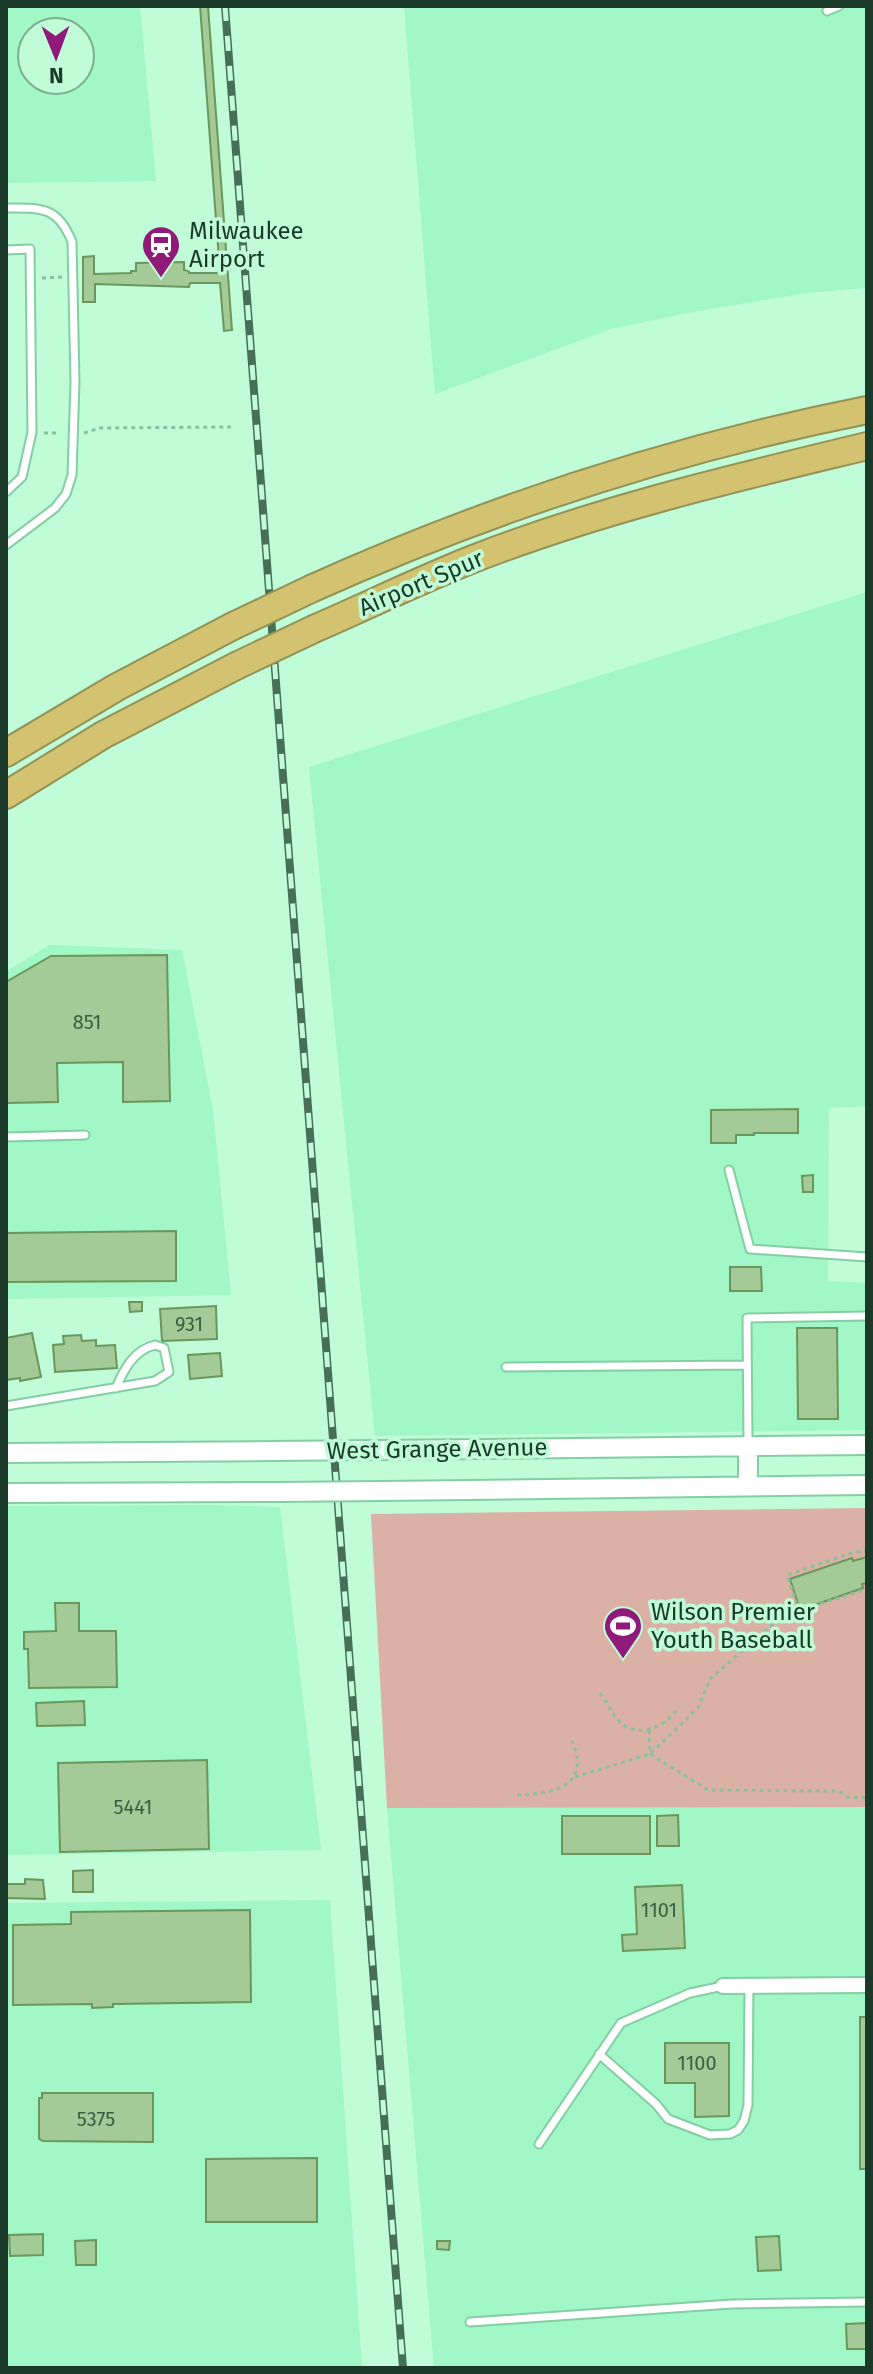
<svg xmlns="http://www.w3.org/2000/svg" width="873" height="2374" font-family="'Fira Sans',sans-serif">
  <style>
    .built { fill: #a1f7c5; fill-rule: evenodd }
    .green { fill: #dab1a4 }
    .building { fill: #a4ca97; stroke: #6a975b; stroke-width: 2 }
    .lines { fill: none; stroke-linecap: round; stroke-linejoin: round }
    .service-casing { stroke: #83cfa3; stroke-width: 11 }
    .minor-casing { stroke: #83cfa3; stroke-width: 18 }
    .tertiary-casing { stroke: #83cfa3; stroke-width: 22 }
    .motorway-casing { stroke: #929257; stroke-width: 30 }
    .path { stroke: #8cbfa1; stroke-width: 3; stroke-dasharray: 4 4; stroke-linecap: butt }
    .service { stroke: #fff; stroke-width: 7 }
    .minor { stroke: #fff; stroke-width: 14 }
    .tertiary { stroke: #fff; stroke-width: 18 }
    .motorway { stroke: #d3c270; stroke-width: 26 }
    .rail-casing { stroke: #476f58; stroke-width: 8 }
    .rail { stroke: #bffcd7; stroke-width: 5; stroke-dasharray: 15; stroke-linecap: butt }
    .tertiary-bridge-casing { stroke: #83cfa3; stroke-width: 22; stroke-linecap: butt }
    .motorway-bridge-casing { stroke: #929257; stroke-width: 30; stroke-linecap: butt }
    .tertiary-bridge { stroke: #fff; stroke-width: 18 }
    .motorway-bridge { stroke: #d3c270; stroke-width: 26 }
    .labels { text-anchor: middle; stroke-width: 7; stroke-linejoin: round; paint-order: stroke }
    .number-label { font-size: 20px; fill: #3c5d44 }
    .poi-label { font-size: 24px; fill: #1a3928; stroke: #bffcd7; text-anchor: start }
    .street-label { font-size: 24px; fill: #1a3928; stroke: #bffcd7 }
  </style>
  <rect width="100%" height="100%" fill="#bffcd7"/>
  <!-- built -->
  <path class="built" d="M6 6H140L156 181 6 183ZM32 32H80V80H32Z
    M404 6H867V288L806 293 687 313 611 329 435 394Z
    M867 592V1106L829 1108 828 1281 867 1283V1430L375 1436 309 767Z
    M50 945 182 950 213 1110 231 1295 6 1299V971Z
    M212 1505 280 1507 321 1850 6 1855V1506Z
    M867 1807V2368H434L387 1808Z
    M330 1900 362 2368H6V1903Z"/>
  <!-- green -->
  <path class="green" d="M867 1508V1807L387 1808 371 1514Z"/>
  <!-- building -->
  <path class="building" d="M200 6H208L232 330 224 331 220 283H190L189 287 95 284V302H83V257L94 256V274L131 273V271H136V263L184 262V270L189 271V273H220Z
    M167 955 170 1101 123 1102V1062L57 1063 58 1102 6 1103V982L51 956Z
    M798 1109V1133H754V1135H736V1143H711V1110Z
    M813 1175V1192H803L802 1176Z
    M176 1231V1281L6 1282V1233Z
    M730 1267H761L762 1291H730Z
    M129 1302H142V1311L130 1312Z
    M216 1306 217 1339 162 1341 160 1309Z
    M797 1328H837L838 1419H798Z
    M32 1333 41 1377 20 1381V1378L6 1380V1338Z
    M81 1335 82 1341 96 1340V1346L115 1345 117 1368 55 1372 53 1345 64 1344 63 1336Z
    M220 1353 222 1376 190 1379 188 1355Z
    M867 1557V1583L862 1584 863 1588 800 1610 790 1579 852 1558 853 1561Z
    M55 1603H79V1631H116L117 1687 29 1688 28 1649H24V1632L56 1631Z
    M84 1701 85 1725 37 1726 36 1703Z
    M207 1760 209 1849 60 1852 58 1763Z
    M678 1815 679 1846H657V1816Z
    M562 1816H650V1854H562Z
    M93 1870V1892H73V1871Z
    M25 1879 43 1880 45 1899 6 1898V1884H25Z
    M682 1885 685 1948 623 1951 622 1935 637 1934 635 1887Z
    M250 1910 251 2002 113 2004V2007L92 2008V2004L13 2005V1925L71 1924V1912Z
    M860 2017H867V2169H860Z
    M665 2043H729V2116L695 2117V2083H665Z
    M42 2093H153V2142L43 2141 39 2139V2098H42Z
    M317 2158V2222H206V2159Z
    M43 2234V2255L10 2256 9 2235Z
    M779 2236 781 2270 758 2271 756 2237Z
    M96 2240V2265H76L75 2241Z
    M437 2241H450L449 2250 437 2249Z
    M867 2323V2349H847L846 2324Z"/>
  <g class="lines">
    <!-- service casing -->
    <g class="service-casing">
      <path id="service" d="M827 11 839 6
        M6 208C41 208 58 206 72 242L75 382 72 475 66 494 55 508 6 545
        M6 250 30 249 32 432 22 477 6 492
        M6 1137 85 1135
        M729 1170 750 1249 867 1257
        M506 1367 747 1365
        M6 1406 155 1381 169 1372 164 1348 155 1345C134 1350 124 1369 116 1388
        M748 1443 747 1318 867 1316
        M599 2054 656 2104 668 2119 710 2135 730 2134 738 2130 744 2121 748 2105 749 1986
        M539 2144 621 2023 690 1993 723 1986
        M470 2322 732 2304 867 2302"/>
    </g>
    <!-- minor casing -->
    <g class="minor-casing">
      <path id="minor" d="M723 1986 867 1985"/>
    </g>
    <!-- tertiary casing -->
    <g class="tertiary-casing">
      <path id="tertiary" d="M748 1446V1486
        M378 1450 867 1445
        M6 1453 273 1451
        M383 1491 867 1485
        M6 1493 276 1492"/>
    </g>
    <!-- motorway casing -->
    <g class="motorway-casing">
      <path id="motorway" d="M313 588C491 508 676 448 867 410
        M316 628C369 605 420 580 473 559 601 509 735 478 867 446
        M6 753 117 687 233 626
        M6 795 103 735 236 666"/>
    </g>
    <!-- path -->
    <path class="path" d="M42 278 62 277
      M44 433H60
      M84 433 100 428 231 427
      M799 1612 787 1575 855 1552 867 1551
      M600 1693C607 1702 611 1712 618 1720 638 1741 665 1727 679 1707
      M649 1730 650 1754 708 1790 839 1791 847 1797 867 1798
      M575 1777 650 1754 698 1708 710 1679 782 1616 867 1589
      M517 1795C552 1794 592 1787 572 1741"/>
    <!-- service -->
    <use href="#service" class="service"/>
    <!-- minor -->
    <use href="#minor" class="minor"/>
    <!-- tertiary -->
    <use href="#tertiary" class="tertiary"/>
    <!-- motorway -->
    <use href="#motorway" class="motorway"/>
    <!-- rail casing -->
    <g class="rail-casing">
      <path id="rail" d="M225 6 403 2368"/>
    </g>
    <!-- rail -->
    <use href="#rail" class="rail"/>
    <!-- tertiary-bridge casing -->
    <g class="tertiary-bridge-casing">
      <path id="tertiary-bridge" d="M273 1451 378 1450
        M276 1492 383 1491"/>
    </g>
    <!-- motorway-bridge casing -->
    <g class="motorway-bridge-casing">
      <path id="motorway-bridge" d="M233 626 313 588
        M236 666 316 628"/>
    </g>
    <!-- tertiary-bridge -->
    <use href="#tertiary-bridge" class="tertiary-bridge"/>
    <!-- motorway-bridge -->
    <use href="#motorway-bridge" class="motorway-bridge"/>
  </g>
  <!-- icons -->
  <defs>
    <g id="station-pin" transform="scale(2)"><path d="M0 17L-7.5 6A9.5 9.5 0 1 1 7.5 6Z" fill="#901a79" stroke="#bffcd7"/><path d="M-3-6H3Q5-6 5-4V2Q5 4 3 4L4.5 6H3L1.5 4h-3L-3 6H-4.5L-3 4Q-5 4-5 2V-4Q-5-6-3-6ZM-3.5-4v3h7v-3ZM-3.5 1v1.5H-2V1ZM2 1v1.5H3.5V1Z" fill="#fff"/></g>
    <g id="stadium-pin" transform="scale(2)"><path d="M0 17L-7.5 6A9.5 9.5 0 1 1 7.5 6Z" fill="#901a79" stroke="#bffcd7"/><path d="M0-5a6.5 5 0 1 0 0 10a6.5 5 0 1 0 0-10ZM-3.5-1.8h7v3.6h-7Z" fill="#fff"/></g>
  </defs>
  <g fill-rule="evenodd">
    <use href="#station-pin" x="161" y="245"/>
    <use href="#stadium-pin" x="623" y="1626"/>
  </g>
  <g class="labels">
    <!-- number labels -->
    <g class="number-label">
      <text x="87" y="1029">851</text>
      <text x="189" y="1331">931</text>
      <text x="133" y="1814">5441</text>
      <text x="659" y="1917">1101</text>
      <text x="697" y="2070">1100</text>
      <text x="96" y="2126">5375</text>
    </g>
    <!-- poi labels -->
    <g class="poi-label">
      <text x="189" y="239">Milwaukee<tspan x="189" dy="28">Airport</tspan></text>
      <text x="651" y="1620">Wilson Premier<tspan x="651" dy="28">Youth Baseball</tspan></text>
    </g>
    <!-- street labels -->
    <g class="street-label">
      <text transform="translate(421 583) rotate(-23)" y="8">Airport Spur</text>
      <text transform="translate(437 1449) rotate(-1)" y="8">West Grange Avenue</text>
    </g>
  </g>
  <!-- border -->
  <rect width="873" height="2374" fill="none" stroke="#1a3928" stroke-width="16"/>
  <!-- north arrow -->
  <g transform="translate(56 56) rotate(179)"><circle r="38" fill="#bffcd7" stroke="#7dae91" stroke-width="2"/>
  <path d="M0-6L14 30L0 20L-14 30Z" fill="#901a79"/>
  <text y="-12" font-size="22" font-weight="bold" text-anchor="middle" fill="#1a3928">N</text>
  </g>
</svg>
